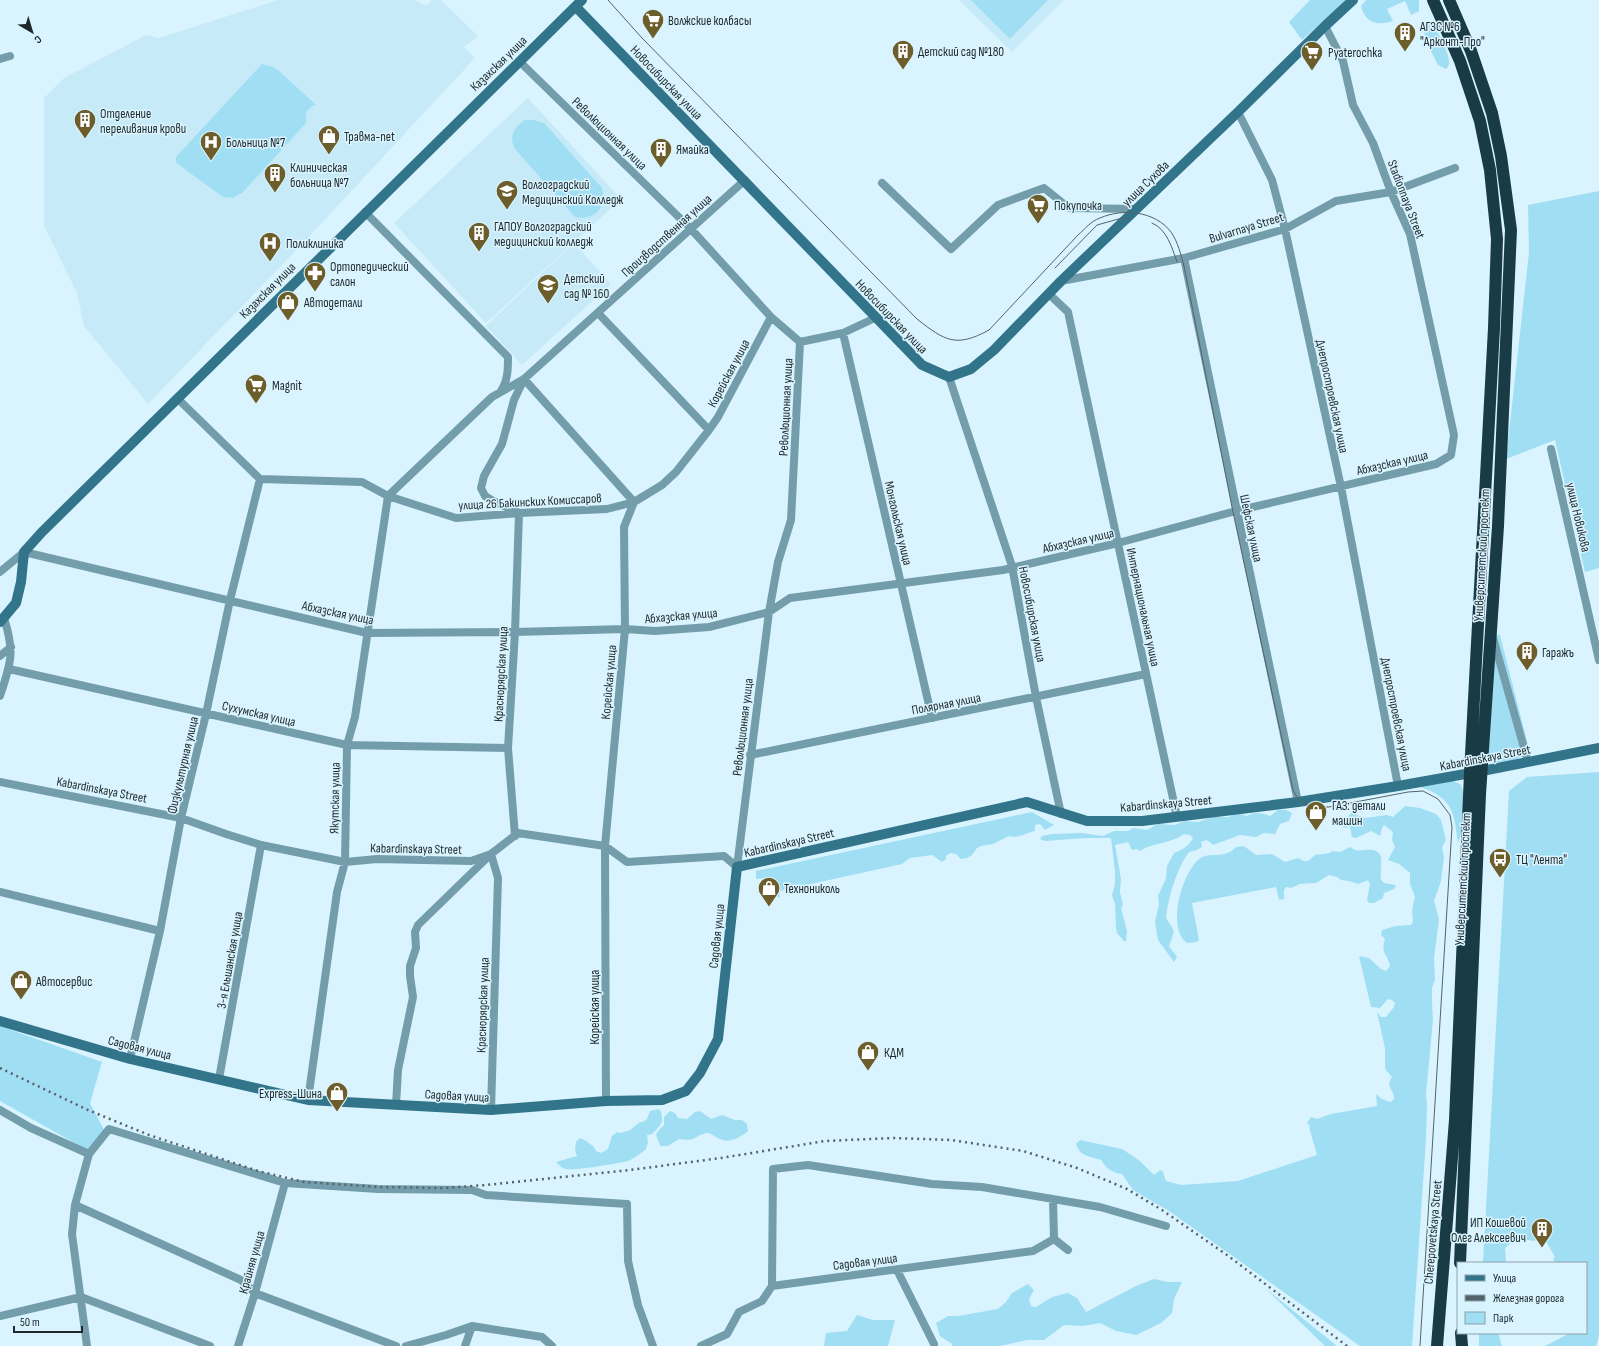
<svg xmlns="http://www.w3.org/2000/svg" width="1599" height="1346" font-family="'Sofia Sans Condensed',sans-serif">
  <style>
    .built { fill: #c6eaf7 }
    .green { fill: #a0def4 }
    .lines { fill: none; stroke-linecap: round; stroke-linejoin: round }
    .street { stroke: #749dab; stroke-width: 8 }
    .secondary { stroke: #32758a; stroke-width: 10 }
    .highway { stroke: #193b45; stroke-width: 12 }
    .tram { stroke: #546369; stroke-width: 1 }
    .rail { stroke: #546369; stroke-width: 2.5; stroke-dasharray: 2 4; stroke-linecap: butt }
    .labels { text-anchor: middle; stroke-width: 3; stroke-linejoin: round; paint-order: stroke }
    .poi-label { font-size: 13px; fill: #1e282c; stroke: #d9f4fe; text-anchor: start }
    .street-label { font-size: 13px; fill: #1e282c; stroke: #d9f4fe }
  </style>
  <rect width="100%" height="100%" fill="#d9f4fe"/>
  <!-- built -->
  <path class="built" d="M278 0H415L426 6 432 0H441L478 36 464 47 475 58 305 241 148 404 84 326 77 293 44 226V98L64 78 146 35 159 38Z
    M959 0H1064L1012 52Z
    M528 98 621 199 486 323 394 223Z
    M574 243 611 284 522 365 486 326Z"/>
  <!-- green -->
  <path class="green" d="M971 0H1048L1010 39Z
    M1310 0H1346L1302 40 1289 22Z
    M1366 0H1419V11L1411 15 1405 1 1387 9 1393 21C1377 26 1365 23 1361 6Z
    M1430 21C1436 27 1451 56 1449 64 1449 66 1447 68 1446 69L1438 65 1432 53 1423 30 1425 24Z
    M262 64 273 67 278 70 316 105 312 106 306 112V123L242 193 233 198 223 197 179 165 176 162V157Z
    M525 120H534L544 123 602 188C607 207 595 221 575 217L515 149C509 136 513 128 525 120Z
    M1599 191V568L1585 572 1555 440 1506 459 1529 252 1528 205Z
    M1495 634 1500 635 1530 753C1518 758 1503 767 1491 760L1487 751Z
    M1599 772V1336L1596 1346H1545L1570 1333H1586V1263H1555L1553 1259 1555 1257 1543 1236 1534 1241 1516 1238 1505 1248 1506 1263H1483L1509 791 1527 777Z
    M1451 780 1460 784C1468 794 1463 832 1458 843 1454 810 1452 797 1417 786Z
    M1405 806 1420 808 1436 814 1441 820 1446 840 1442 847 1444 857 1441 881 1434 901 1439 919 1434 958 1435 979 1432 988V1002L1433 1020 1426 1094 1427 1105 1426 1139 1412 1346H1360L1169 1211 1133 1190 1122 1174C1112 1173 1106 1168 1101 1160 1090 1156 1080 1157 1076 1144L1080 1140 1122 1149 1140 1161 1154 1175 1160 1170 1163 1172 1166 1181 1181 1185 1238 1181 1317 1155 1309 1127H1311L1307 1123 1311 1117 1317 1119 1331 1114 1377 1106 1376 1094C1380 1098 1385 1101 1391 1102L1394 1099C1394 1088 1385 1089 1392 1077L1386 1070 1385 1066V1048L1377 1012 1381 1017H1386L1394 1007 1395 1003 1392 1000 1388 999 1380 1008 1371 1007 1359 956 1369 958 1381 969 1386 971 1390 966C1388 954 1380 954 1385 939L1381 935 1382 930 1396 926 1411 925 1413 922 1412 910 1415 897 1410 884V873L1399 864 1388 860 1395 847 1392 840 1393 832 1384 825 1382 828 1380 836 1371 831 1356 838 1352 837 1350 827 1343 828 1347 818 1351 813 1365 818 1387 815 1393 817Z
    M1278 810H1286L1292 813 1289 821 1280 824 1275 834 1264 833 1256 837 1240 835 1213 845 1207 840 1201 842 1202 847 1197 850 1189 852C1177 868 1168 898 1166 918 1176 934 1175 929 1169 946L1177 957 1174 962 1158 940 1155 922 1159 904 1158 896 1166 878 1167 866 1174 853C1182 850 1189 846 1193 838L1190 835 1184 834C1171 844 1153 842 1140 851L1136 849 1132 850 1128 842 1115 845 1121 879 1120 892 1123 906 1121 908 1127 931 1126 941H1124L1117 933 1116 927 1115 904 1112 895 1115 884V871L1111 838H1085L1045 841 1040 839 1042 836 1052 834 1081 833 1103 836 1114 831H1128L1133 828 1147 830 1158 824 1174 825 1185 821 1198 822 1213 817H1229L1236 813 1247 816C1255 811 1262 813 1270 816Z
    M1032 812 1054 825 1045 830 1040 824 1035 825V831C1025 833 1018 839 1009 836L993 844 981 846 977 848 972 855 967 858 961 859 956 854 950 853 946 856V859L942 862 932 855 910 858 902 864 779 891 780 897H768L765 894 766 878 756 879V871Z
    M1244 846 1256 855 1272 854 1285 862 1298 858 1304 861H1308L1315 855 1330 853 1332 851 1340 852 1350 847C1352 848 1353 849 1355 850 1364 852 1377 845 1381 857 1382 862 1380 874 1381 880L1384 883 1396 885 1394 889 1384 893 1383 898 1374 903H1369L1367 900 1370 884 1368 880 1358 884 1349 881 1341 880 1337 877 1329 875 1316 883 1300 884 1291 888 1286 887 1284 890V899L1279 900 1276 887 1192 903 1199 940 1197 942 1187 943C1166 928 1182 873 1199 859 1209 851 1224 860 1236 847Z
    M0 1026 102 1062 90 1103 105 1132 87 1150 0 1101Z
    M658 1109 661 1111C663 1123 663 1122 655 1131 652 1134 651 1135 647 1135L648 1142 646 1149C641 1153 635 1158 628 1161 621 1163 573 1171 566 1169 561 1168 559 1165 556 1162L577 1156 575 1150 576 1142 580 1138 586 1141 593 1146 596 1151 601 1153 608 1149 612 1136 617 1132 621 1133 630 1130 640 1122H643L647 1119 650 1111Z
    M670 1111 675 1113 678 1118 687 1119 695 1112 700 1111 711 1119 722 1115 735 1120H742L747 1124 748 1131C741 1137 729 1144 720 1139 715 1137 713 1134 708 1133 693 1135 698 1142 679 1139L668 1146H660C655 1131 654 1136 664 1125V1117Z
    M1154 1279 1168 1282H1182L1174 1299 1172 1313 1161 1323 1136 1335 1116 1331 1100 1323 1083 1326 1064 1325 1044 1340H1027L1000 1346H952V1344L940 1336 936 1323 948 1316H958L998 1309 1006 1302 1012 1293 1028 1284 1034 1290 1029 1299 1031 1306 1036 1307 1052 1297 1068 1293 1077 1298 1086 1312 1136 1286Z
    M1265 1288 1337 1346H1325Z
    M857 1315 873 1320H895L888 1346H824L826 1333 847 1331Z
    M1479 1333H1498L1502 1346H1479Z"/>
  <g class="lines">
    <!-- street -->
    <path class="street" d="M0 59 10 56
      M519 61 691 229 771 317 800 342
      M1238 112 1272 180 1285 229 1341 487 1398 786
      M882 183 951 249 998 205 1044 188 1069 208 1137 209
      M365 212 508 357C508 369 508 380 501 391
      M1184 258 1298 802
      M1061 281 1184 258 1285 229 1336 201 1391 192 1455 168
      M1049 294 1068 312 1177 817
      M598 313 709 430
      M843 333 932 718
      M800 342 843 333 875 318
      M949 377 1012 566 1036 697 1061 814
      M177 398 260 479 362 482 388 496 456 518 519 513 607 509 634 502 662 485 676 472 709 430 718 417 771 317
      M1551 449 1599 660
      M388 496 492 397 524 379 745 180
      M0 572 24 552 367 633 515 632 625 629 655 631 709 627 769 612 790 598 1003 570 1118 543 1236 511 1436 464 1451 455 1454 435 1410 234 1391 192 1373 143 1353 105 1343 61 1325 26
      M1493 638 1528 762
      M0 656 11 647
      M9 669 347 745 508 748
      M0 696C11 663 15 652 4 618
      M750 755 1146 674
      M0 782 181 818 226 834 261 845 345 862 377 859 471 861 491 854 518 833 605 846 627 862 724 856 737 867
      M515 836 508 748 515 632 519 513 493 501 485 496 481 488 484 476 502 444 514 400 524 379 634 502
      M737 867 769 612 778 562 791 520 800 342
      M0 892 160 931
      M130 1059 160 931 181 818 206 714 230 600 260 479
      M219 1079 261 845
      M308 1100 337 892 345 862 347 745 355 717 388 496
      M606 1101 605 846 625 629 624 527 634 502
      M396 1105 398 1070 413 997 410 976V966L416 948 415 932 418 925 491 854 498 878 491 1110
      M0 1110 31 1128 89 1154 109 1129 285 1183 378 1189 472 1190 486 1195 627 1204 628 1261 638 1305 653 1346
      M1053 1199 1054 1239 1068 1250
      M75 1205 241 1280 255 1293 396 1346
      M897 1270 934 1344
      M772 1286 773 1169 808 1165 932 1184 982 1187 1100 1207 1166 1226
      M0 1316 81 1297 210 1346
      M87 1346 72 1234 75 1205 89 1154
      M238 1346 255 1293 285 1183
      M406 1346 446 1335 472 1326 542 1337 552 1346
      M465 1346 472 1326
      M701 1346 727 1334 739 1312 762 1301 772 1286 1033 1251 1054 1239"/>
    <!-- secondary -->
    <path class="secondary" d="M576 7 922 365 949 377 971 369 994 350 1061 281 1238 112 1325 26 1353 0
      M0 622 16 603 21 582 24 552 42 532 582 0
      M0 1021 130 1059 308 1100 491 1110 606 1101 662 1100 686 1091 700 1073 718 1039 737 867 1027 802 1087 821H1142L1298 802 1398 786 1482 771 1599 748"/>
    <!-- highway -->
    <path class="highway" d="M1433 0 1460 61 1480 121 1490 170 1497 239 1494 328 1470 773 1455 1120 1437 1346
      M1449 0 1471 51 1492 113 1501 156 1511 230 1498 526 1480 794 1460 1263
      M1461 1333 1462 1346"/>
    <!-- tram -->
    <path class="tram" d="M608 0 642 38 917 319C945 341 956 348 989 330L1078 235C1085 229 1091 221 1100 218 1123 208 1155 211 1171 232 1178 242 1181 255 1184 266L1233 512 1293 790C1300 805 1313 807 1329 807L1408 792 1423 791 1438 799 1450 815 1452 827 1420 1346
      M1152 223C1167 229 1172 248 1177 262
      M1055 268 1097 225 1122 218 1131 219"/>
    <!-- rail -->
    <path class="rail" d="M0 1068 88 1110 149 1135 258 1171 304 1182 379 1187 444 1188 486 1185 630 1170 721 1158 825 1141 894 1138 951 1140 1023 1151 1077 1168 1127 1189 1162 1210 1227 1255 1347 1346"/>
  </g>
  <!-- icons -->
  <defs>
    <g id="supermarket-pin" transform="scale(1.15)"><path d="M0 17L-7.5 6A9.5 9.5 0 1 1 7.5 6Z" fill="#6d5d2b" stroke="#d9f4fe"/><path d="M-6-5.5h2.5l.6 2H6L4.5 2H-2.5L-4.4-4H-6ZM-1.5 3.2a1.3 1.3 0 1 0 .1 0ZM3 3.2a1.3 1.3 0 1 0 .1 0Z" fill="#fff"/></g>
    <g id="building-pin" transform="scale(1.15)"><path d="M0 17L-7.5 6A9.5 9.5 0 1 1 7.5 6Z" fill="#6d5d2b" stroke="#d9f4fe"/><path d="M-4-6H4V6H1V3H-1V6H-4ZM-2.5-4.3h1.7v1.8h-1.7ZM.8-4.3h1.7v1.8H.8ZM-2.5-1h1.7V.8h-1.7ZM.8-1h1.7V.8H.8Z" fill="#fff"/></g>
    <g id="shop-pin" transform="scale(1.15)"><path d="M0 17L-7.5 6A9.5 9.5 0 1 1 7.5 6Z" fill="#6d5d2b" stroke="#d9f4fe"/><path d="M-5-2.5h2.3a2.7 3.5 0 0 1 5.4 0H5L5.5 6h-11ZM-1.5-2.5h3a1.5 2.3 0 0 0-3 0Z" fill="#fff"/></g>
    <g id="hospital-pin" transform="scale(1.15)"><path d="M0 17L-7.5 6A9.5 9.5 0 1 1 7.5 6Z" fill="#6d5d2b" stroke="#d9f4fe"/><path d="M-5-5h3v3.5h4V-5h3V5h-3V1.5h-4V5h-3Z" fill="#fff"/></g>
    <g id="university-pin" transform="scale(1.15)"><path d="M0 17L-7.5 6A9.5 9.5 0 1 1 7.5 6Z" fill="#6d5d2b" stroke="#d9f4fe"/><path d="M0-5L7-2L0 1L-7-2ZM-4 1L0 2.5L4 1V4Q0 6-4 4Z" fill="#fff"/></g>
    <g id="pharmacy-pin" transform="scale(1.15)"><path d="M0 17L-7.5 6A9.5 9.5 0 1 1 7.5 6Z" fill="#6d5d2b" stroke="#d9f4fe"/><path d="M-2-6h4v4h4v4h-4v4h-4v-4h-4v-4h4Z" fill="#fff"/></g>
    <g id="school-pin" transform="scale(1.15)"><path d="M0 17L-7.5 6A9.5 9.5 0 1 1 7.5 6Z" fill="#6d5d2b" stroke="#d9f4fe"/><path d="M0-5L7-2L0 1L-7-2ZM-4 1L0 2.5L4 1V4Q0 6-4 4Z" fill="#fff"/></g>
    <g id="bus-pin" transform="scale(1.15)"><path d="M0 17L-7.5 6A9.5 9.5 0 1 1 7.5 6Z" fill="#6d5d2b" stroke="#d9f4fe"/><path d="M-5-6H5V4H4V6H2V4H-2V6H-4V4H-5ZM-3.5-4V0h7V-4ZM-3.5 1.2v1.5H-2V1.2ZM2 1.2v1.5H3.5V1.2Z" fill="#fff"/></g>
  </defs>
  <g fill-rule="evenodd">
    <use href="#supermarket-pin" x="653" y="20"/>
    <use href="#building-pin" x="1405" y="33"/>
    <use href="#building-pin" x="903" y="51"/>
    <use href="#supermarket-pin" x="1312" y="52"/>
    <use href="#building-pin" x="85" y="120"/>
    <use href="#shop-pin" x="329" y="136"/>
    <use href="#hospital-pin" x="211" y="142"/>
    <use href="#building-pin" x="661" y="149"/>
    <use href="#building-pin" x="275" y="174"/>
    <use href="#university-pin" x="507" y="191"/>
    <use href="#supermarket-pin" x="1038" y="205"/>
    <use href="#building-pin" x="479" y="233"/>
    <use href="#hospital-pin" x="270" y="243"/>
    <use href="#pharmacy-pin" x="315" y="273"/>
    <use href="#school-pin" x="548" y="285"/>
    <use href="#shop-pin" x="288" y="302"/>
    <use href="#supermarket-pin" x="256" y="385"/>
    <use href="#building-pin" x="1527" y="652"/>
    <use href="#shop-pin" x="1316" y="812"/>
    <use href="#bus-pin" x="1500" y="859"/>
    <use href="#shop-pin" x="769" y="888"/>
    <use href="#shop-pin" x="21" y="981"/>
    <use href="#shop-pin" x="868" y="1052"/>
    <use href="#shop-pin" x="337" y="1093"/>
    <use href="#building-pin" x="1542" y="1229"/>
  </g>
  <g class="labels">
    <!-- poi labels -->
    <g class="poi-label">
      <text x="668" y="25">Волжские колбасы</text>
      <text x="1420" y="31">АГЗС №6<tspan x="1420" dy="15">"Арконт-Про"</tspan></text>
      <text x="918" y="56">Детский сад №180</text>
      <text x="1328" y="57">Pyaterochka</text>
      <text x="100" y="118">Отделение<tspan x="100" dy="15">переливания крови</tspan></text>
      <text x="344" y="141">Травма-net</text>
      <text x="226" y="147">Больница №7</text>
      <text x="676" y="154">Ямайка</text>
      <text x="290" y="172">Клиническая<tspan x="290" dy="15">больница №7</tspan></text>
      <text x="522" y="189">Волгоградский<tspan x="522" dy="15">Медицинский Колледж</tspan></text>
      <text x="1054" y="210">Покупочка</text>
      <text x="494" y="231">ГАПОУ Волгоградский<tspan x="494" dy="15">медицинский колледж</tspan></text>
      <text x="286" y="248">Поликлиника</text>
      <text x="330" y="271">Ортопедический<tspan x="330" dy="15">салон</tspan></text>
      <text x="564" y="283">Детский<tspan x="564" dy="15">сад № 160</tspan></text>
      <text x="304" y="307">Автодетали</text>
      <text x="272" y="390">Magnit</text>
      <text x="1542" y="657">Гаражъ</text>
      <text x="1332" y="810">ГАЗ: детали<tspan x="1332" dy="15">машин</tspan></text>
      <text x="1516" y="864">ТЦ "Лента"</text>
      <text x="784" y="893">Технониколь</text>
      <text x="36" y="986">Автосервис</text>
      <text x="884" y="1057">КДМ</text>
      <text x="322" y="1098" text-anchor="end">Express-Шина</text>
      <text x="1526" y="1227" text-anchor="end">ИП Кошевой<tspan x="1526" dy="15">Олег Алексеевич</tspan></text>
    </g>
    <!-- street labels -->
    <g class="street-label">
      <text transform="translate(498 63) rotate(-44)" y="5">Казахская улица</text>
      <text transform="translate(667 82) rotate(46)" y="5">Новосибирская улица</text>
      <text transform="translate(610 133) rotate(44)" y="5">Революционная улица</text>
      <text transform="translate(1145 183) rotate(-44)" y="5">улица Сухова</text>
      <text transform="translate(1407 199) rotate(69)" y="5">Stadionnaya Street</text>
      <text transform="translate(1246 227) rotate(-17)" y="5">Bulvarnaya Street</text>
      <text transform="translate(666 235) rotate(-42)" y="5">Производственная улица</text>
      <text transform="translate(267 290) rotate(-45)" y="5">Казахская улица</text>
      <text transform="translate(892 316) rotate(46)" y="5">Новосибирская улица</text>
      <text transform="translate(728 373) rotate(-62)" y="5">Корейская улица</text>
      <text transform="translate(1333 396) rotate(78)" y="5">Днепростроевская улица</text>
      <text transform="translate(785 407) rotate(-87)" y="5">Революционная улица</text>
      <text transform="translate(1392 462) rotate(-13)" y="5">Абхазская улица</text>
      <text transform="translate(530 501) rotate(-3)" y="5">улица 26 Бакинских Комиссаров</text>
      <text transform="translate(1579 517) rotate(77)" y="5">улица Новикова</text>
      <text transform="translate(899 523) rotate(77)" y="5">Монгольская улица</text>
      <text transform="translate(1252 528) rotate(78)" y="5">Шефская улица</text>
      <text transform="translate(1078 540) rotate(-13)" y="5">Абхазская улица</text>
      <text transform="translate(1481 555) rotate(-87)" y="5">Университетский проспект</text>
      <text transform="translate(1144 607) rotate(78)" y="5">Интернациональная улица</text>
      <text transform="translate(338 612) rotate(12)" y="5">Абхазская улица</text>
      <text transform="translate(1033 614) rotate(79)" y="5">Новосибирская улица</text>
      <text transform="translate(681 615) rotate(-5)" y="5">Абхазская улица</text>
      <text transform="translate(500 674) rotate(-87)" y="5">Краснорядская улица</text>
      <text transform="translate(608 682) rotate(-85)" y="5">Корейская улица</text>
      <text transform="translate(946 703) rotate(-11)" y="5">Полярная улица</text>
      <text transform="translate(259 713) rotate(13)" y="5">Сухумская улица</text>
      <text transform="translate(1397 714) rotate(79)" y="5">Днепростроевская улица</text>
      <text transform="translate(742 727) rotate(-83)" y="5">Революционная улица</text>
      <text transform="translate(1485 757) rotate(-11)" y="5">Kabardinskaya Street</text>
      <text transform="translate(182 765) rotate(-77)" y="5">Физкультурная улица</text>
      <text transform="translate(102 789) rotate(11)" y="5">Kabardinskaya Street</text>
      <text transform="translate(334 798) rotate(-89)" y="5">Якутская улица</text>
      <text transform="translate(1166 803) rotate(-5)" y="5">Kabardinskaya Street</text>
      <text transform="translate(789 842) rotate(-13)" y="5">Kabardinskaya Street</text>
      <text transform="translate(416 848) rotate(1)" y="5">Kabardinskaya Street</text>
      <text transform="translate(1462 879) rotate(-87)" y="5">Университетский проспект</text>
      <text transform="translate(716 936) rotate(-84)" y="5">Садовая улица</text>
      <text transform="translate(229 960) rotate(-80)" y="5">3-я Ельшанская улица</text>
      <text transform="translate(482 1005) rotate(-88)" y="5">Краснорядская улица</text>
      <text transform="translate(594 1007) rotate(-90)" y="5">Корейская улица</text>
      <text transform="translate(140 1047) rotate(14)" y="5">Садовая улица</text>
      <text transform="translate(457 1095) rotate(3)" y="5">Садовая улица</text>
      <text transform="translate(1432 1232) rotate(-85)" y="5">Cherepovetskaya Street</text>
      <text transform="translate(865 1261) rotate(-7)" y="5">Садовая улица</text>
      <text transform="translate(251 1262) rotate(-74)" y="5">Крайняя улица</text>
    </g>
  </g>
  <!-- legend -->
  <rect x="1457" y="1262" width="130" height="72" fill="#d9f4fe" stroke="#8ea2aa"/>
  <rect x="1465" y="1275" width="20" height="6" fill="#32758a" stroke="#8ea2aa"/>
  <text x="1493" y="1282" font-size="12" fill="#1e282c">Улица</text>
  <rect x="1465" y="1295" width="20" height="6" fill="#546369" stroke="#8ea2aa"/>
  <text x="1493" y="1302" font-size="12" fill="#1e282c">Железная дорога</text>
  <rect x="1465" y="1312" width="20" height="12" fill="#a0def4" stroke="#8ea2aa"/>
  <text x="1493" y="1322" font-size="12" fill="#1e282c">Парк</text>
  <!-- north arrow -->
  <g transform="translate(32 32) rotate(142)" stroke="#d9f4fe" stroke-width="3" paint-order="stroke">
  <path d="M0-3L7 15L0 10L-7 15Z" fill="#1e282c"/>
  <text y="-6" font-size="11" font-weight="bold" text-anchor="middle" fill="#1e282c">С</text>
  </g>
  <!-- scale -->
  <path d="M14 1326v6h68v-6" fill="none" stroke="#1e282c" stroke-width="2"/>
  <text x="20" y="1326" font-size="12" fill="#1e282c" stroke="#d9f4fe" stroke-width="3" paint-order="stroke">50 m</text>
</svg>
